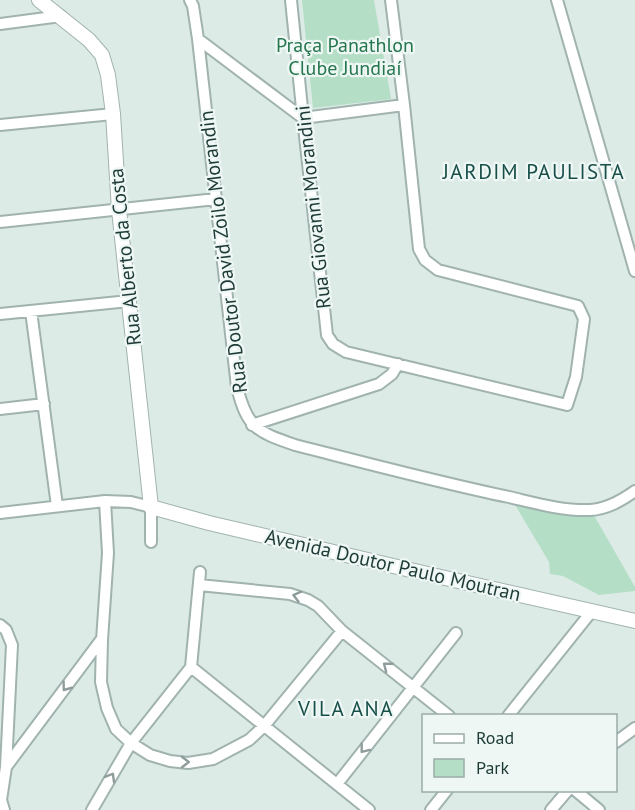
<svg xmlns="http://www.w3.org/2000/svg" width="635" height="810" font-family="'PT Sans',sans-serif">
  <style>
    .green { fill: #b4dec5 }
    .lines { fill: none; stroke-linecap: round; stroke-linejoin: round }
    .minor-casing { stroke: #a0b3af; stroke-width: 14 }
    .tertiary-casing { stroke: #a0b3af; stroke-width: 16 }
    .minor { stroke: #fff; stroke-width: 10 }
    .tertiary { stroke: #fff; stroke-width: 14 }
    .oneway { stroke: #8e9d9b }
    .labels { text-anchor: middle; stroke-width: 4.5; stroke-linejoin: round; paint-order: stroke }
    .park-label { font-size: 20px; fill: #25764f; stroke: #eef7f4 }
    .street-label { font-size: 20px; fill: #1e3b37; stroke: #eef7f4 }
    .neighbourhood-label { font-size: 21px; letter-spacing: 1.5px; fill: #184f49; stroke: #eef7f4 }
  </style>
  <rect width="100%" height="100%" fill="#ddebe7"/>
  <!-- green -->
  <path class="green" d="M302 0H374L391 99 313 108Z
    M511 498 591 510 635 587V591L599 595 563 576 550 574 549 562Z"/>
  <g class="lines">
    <!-- minor casing -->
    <g class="minor-casing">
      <path id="minor" d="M190 0 193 6 198 39 237 387C247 428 257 432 295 445 366 463 437 482 509 497 535 503 562 511 590 510 607 509 621 501 635 491
        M291 0 303 118 327 335 333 344 346 352 567 405 576 377 584 319 578 306 438 270 425 260 419 249 404 105 391 0
        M557 0 635 271
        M0 24 61 16
        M198 39 303 118 404 105
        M0 125 113 114
        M0 222 216 199
        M31 311 57 506
        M0 314 129 301
        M0 409 44 404
        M252 425 379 384 392 374 398 364
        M105 501 108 553 102 640 101 682 107 708 116 729 131 743 150 755 170 761 188 763 213 759 249 740 264 726 342 631
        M0 513 105 501 131 502 151 507V542
        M199 585 290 594 308 600 318 606 342 631 449 716
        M0 625 6 630 12 645 6 767 1 800 4 810
        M191 667 369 810
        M191 667 200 572
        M508 716 592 611
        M616 742 635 728
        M6 767 101 640
        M337 784 456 633
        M575 790 599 810
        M92 810 131 743 191 667
        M431 810 447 790
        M551 810 568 790"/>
    </g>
    <!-- tertiary casing -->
    <g class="tertiary-casing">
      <path id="tertiary" d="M39 0 89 40 102 55 108 75 113 114 119 210 151 507 209 523 432 575 635 621"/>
    </g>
    <!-- minor -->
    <use href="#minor" class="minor"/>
    <!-- tertiary -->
    <use href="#tertiary" class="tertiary"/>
  </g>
  <!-- one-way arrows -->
  <defs><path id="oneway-chevron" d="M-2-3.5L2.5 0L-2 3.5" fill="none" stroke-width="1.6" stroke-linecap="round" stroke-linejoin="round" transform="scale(1.5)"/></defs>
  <g class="oneway">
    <use href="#oneway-chevron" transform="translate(297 596) rotate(-165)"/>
    <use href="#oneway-chevron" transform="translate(387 666) rotate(-142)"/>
    <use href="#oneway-chevron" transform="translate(66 687) rotate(127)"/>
    <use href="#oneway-chevron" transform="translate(364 749) rotate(128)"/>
    <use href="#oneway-chevron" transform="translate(185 762)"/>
    <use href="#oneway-chevron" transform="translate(111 777) rotate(-60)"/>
  </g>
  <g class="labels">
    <!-- park labels -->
    <g class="park-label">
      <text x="345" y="52">Praça Panathlon<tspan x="345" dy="23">Clube Jundiaí</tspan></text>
    </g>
    <!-- street labels -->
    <g class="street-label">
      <text transform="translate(313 207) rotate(-96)" y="7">Rua Giovanni Morandini</text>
      <text transform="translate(223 252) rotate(-97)" y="7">Rua Doutor David Zoilo Morandin</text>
      <text transform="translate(125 257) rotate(-96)" y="7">Rua Alberto da Costa</text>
      <text transform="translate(393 565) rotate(13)" y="7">Avenida Doutor Paulo Moutran</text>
    </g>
    <!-- neighbourhood labels -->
    <g class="neighbourhood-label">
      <text x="534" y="179">JARDIM PAULISTA</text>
      <text x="346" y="716">VILA ANA</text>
    </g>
  </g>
  <!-- legend -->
  <rect x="422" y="714" width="195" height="78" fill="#eef7f4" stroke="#9baca8" stroke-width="1.5"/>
  <rect x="434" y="734" width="30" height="9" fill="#ffffff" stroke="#9baca8" stroke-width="1.5"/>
  <text x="476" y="744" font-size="18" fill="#1e3b37">Road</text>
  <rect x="434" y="759" width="30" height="18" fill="#b4dec5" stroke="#9baca8" stroke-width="1.5"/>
  <text x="476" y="774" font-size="18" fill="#1e3b37">Park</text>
</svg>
